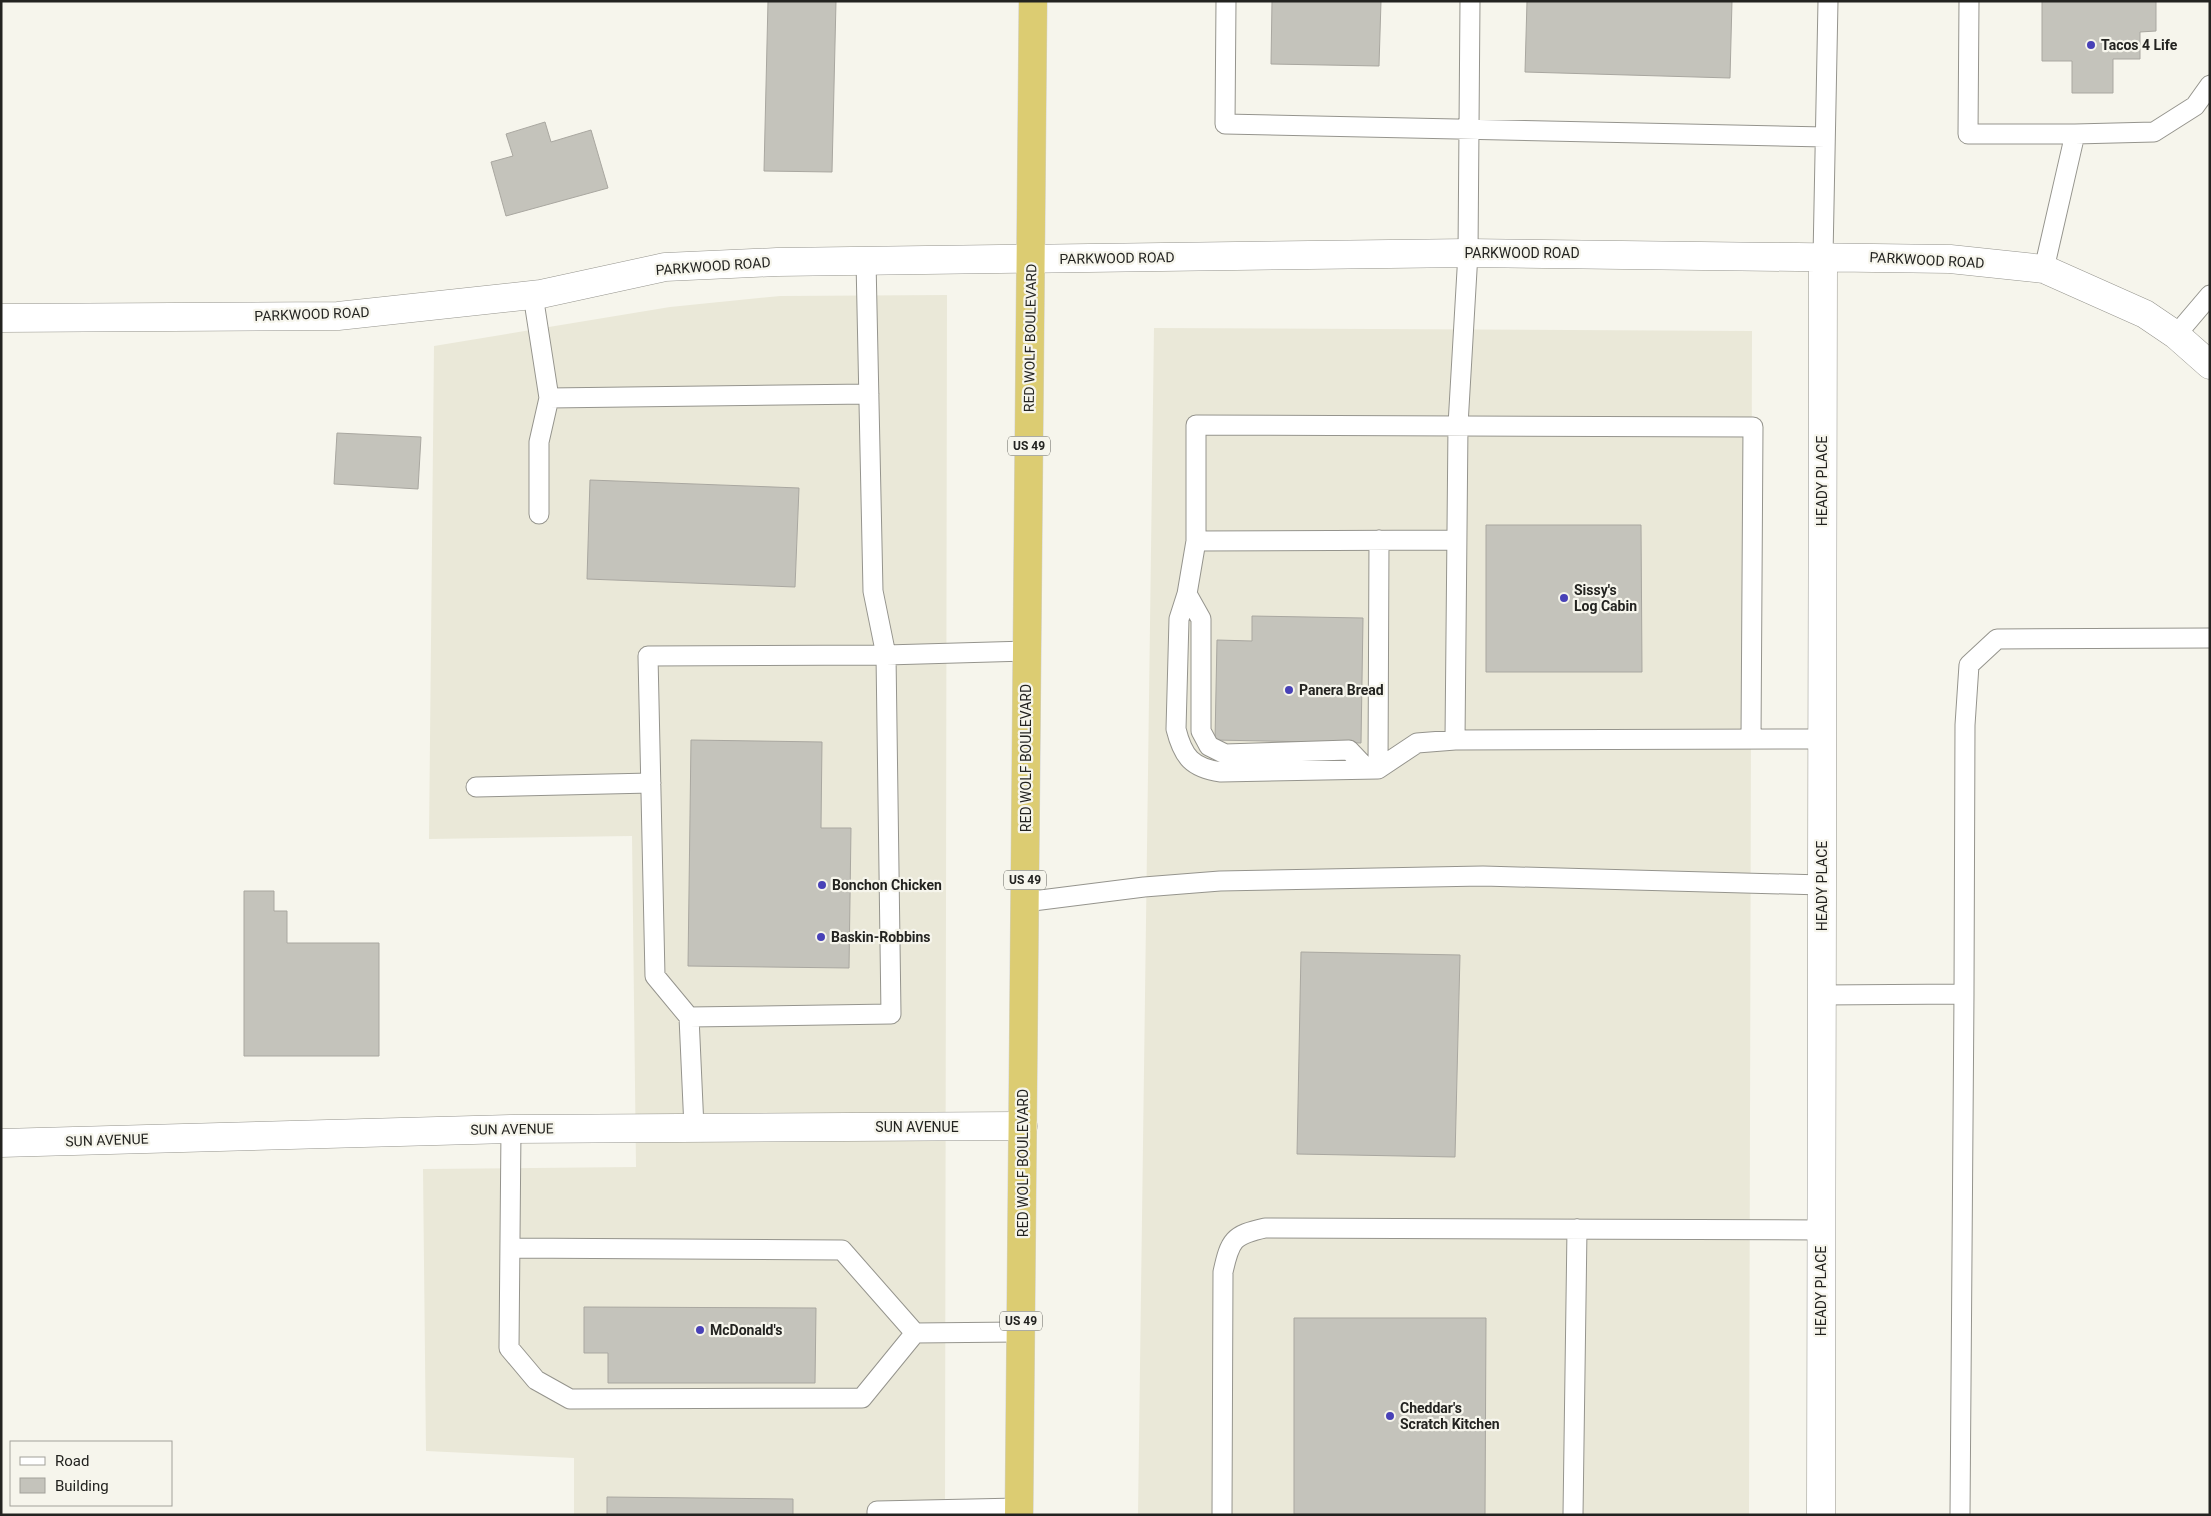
<svg xmlns="http://www.w3.org/2000/svg" width="2211" height="1516" font-family="Roboto,sans-serif">
  <style>
    .built { fill: #eae8d8 }
    .building { fill: #c4c3bb; stroke: #a9a7a0 }
    .lines { fill: none; stroke-linecap: round; stroke-linejoin: round }
    .service-casing { stroke: #95948d; stroke-width: 21 }
    .minor-casing { stroke: #95948d; stroke-width: 29 }
    .trunk-casing { stroke: #d3d3d2; stroke-width: 29 }
    .service { stroke: #fff; stroke-width: 19 }
    .minor { stroke: #fff; stroke-width: 28 }
    .trunk { stroke: #dccc72; stroke-width: 28 }
    .poi-dot { fill: #4841b7; stroke: #f6f5ec; stroke-width: 2 }
    .labels { text-anchor: middle; stroke-width: 4.5; stroke-linejoin: round; paint-order: stroke }
    .shield { fill: #f6f5ec; stroke: #62625d; stroke-width: 1 }
    .shield-label { font-size: 12px; font-weight: bold; fill: #232320 }
    .poi-label { font-size: 14px; font-weight: bold; fill: #232320; stroke: #f6f5ec; text-anchor: start }
    .street-label { font-size: 14px; fill: #232320; stroke: #f6f5ec }
  </style>
  <rect width="100%" height="100%" fill="#f6f5ec"/>
  <!-- built -->
  <path class="built" d="M947 295 945 1515H574V1458L426 1451 423 1169 636 1167 632 836 429 839 434 346 670 307 780 296Z
    M1154 328 1752 331 1749 1515H1138Z"/>
  <!-- building -->
  <path class="building" d="M768 1H836L832 172 764 171Z
    M1272 1H1381L1379 66 1271 64Z
    M1527 1H1732L1730 78 1525 72Z
    M2042 1H2156V31L2140 32V59H2113V93H2072V61H2042Z
    M545 122 551 142 591 130 608 188 506 216 491 162 513 156 506 134Z
    M337 433 421 437 418 489 334 484Z
    M590 480 799 488 795 587 587 579Z
    M1486 525H1641L1642 672H1486Z
    M1252 616 1363 618 1361 743 1215 740 1217 640 1252 641Z
    M691 740 822 742 821 828H851L849 968 688 966Z
    M244 891H274V911H287V943H379V1056H244Z
    M1301 952 1460 955 1455 1157 1297 1154Z
    M584 1307 816 1308 815 1383H608V1353H584Z
    M1294 1318H1486L1485 1515 1294 1514Z
    M607 1497 793 1499V1515H607Z"/>
  <g class="lines">
    <!-- service casing -->
    <g class="service-casing">
      <path id="service" d="M1226 1 1225 124 1825 137
        M1969 1 1968 134H2075L2154 132 2195 106 2210 85
        M1823 257 1828 1
        M2044 269 2075 134
        M533 295 549 398 539 442V514
        M2176 335 2210 295
        M549 398 869 394
        M1196 541 1457 540
        M1187 594 1201 619V731L1209 746 1225 754 1349 750 1367 769
        M1751 739 1753 427 1196 425V541L1187 594 1179 619 1176 729C1183 757 1192 768 1221 772L1378 769 1417 743 1455 740 1822 739
        M1455 740 1458 425 1468 253 1470 1
        M1378 769 1379 540
        M476 787 651 783
        M1025 902 1144 887 1220 881 1483 876 1822 885
        M1821 995 1964 994 1965 725 1969 665 1997 639 2210 638
        M689 1017 655 976 648 656 886 655 1027 651
        M694 1128 689 1017 891 1014 886 655 873 591 866 261
        M511 1129 509 1348 536 1380 570 1399 862 1398 915 1333 1021 1332
        M510 1248 842 1250 915 1333
        M877 1515V1511L1019 1508
        M1222 1515 1223 1272C1230 1240 1233 1235 1265 1228L1821 1230
        M1573 1515 1577 1229
        M1960 1515 1964 994"/>
    </g>
    <!-- minor casing -->
    <g class="minor-casing">
      <path id="minor" d="M1 318 338 316 541 294 665 267 777 262 1468 253 1950 259 2044 269 2145 314 2176 335 2210 365
        M1 1143 511 1129 1023 1126
        M1821 1515 1823 257"/>
    </g>
    <!-- trunk casing -->
    <g class="trunk-casing">
      <path id="trunk" d="M1019 1515 1033 1"/>
    </g>
    <!-- service -->
    <use href="#service" class="service"/>
    <!-- minor -->
    <use href="#minor" class="minor"/>
    <!-- trunk -->
    <use href="#trunk" class="trunk"/>
  </g>
  <!-- markers -->
  <g class="poi-dot">
    <circle cx="2091" cy="45" r="5"/>
    <circle cx="1564" cy="598" r="5"/>
    <circle cx="1289" cy="690" r="5"/>
    <circle cx="822" cy="885" r="5"/>
    <circle cx="821" cy="937" r="5"/>
    <circle cx="700" cy="1330" r="5"/>
    <circle cx="1390" cy="1416" r="5"/>
  </g>
  <g class="labels">
    <!-- shield labels -->
    <g class="shield">
      <rect x="1008" y="436.5" width="42" height="19" rx="4"/>
      <rect x="1004" y="870.5" width="42" height="19" rx="4"/>
      <rect x="1000" y="1311.5" width="42" height="19" rx="4"/>
    </g>
    <g class="shield-label">
      <text x="1029" y="450">US 49</text>
      <text x="1025" y="884">US 49</text>
      <text x="1021" y="1325">US 49</text>
    </g>
    <!-- poi labels -->
    <g class="poi-label">
      <text x="2101" y="50">Tacos 4 Life</text>
      <text x="1574" y="595">Sissy's<tspan x="1574" dy="16">Log Cabin</tspan></text>
      <text x="1299" y="695">Panera Bread</text>
      <text x="832" y="890">Bonchon Chicken</text>
      <text x="831" y="942">Baskin-Robbins</text>
      <text x="710" y="1335">McDonald's</text>
      <text x="1400" y="1413">Cheddar's<tspan x="1400" dy="16">Scratch Kitchen</tspan></text>
    </g>
    <!-- street labels -->
    <g class="street-label">
      <text x="1522" y="258">PARKWOOD ROAD</text>
      <text transform="translate(1117 258) rotate(-1)" y="5">PARKWOOD ROAD</text>
      <text transform="translate(1927 260) rotate(3)" y="5">PARKWOOD ROAD</text>
      <text transform="translate(713 266) rotate(-4)" y="5">PARKWOOD ROAD</text>
      <text transform="translate(312 314) rotate(-2)" y="5">PARKWOOD ROAD</text>
      <text transform="translate(1030 338) rotate(-89)" y="5">RED WOLF BOULEVARD</text>
      <text transform="translate(1822 481) rotate(-90)" y="5">HEADY PLACE</text>
      <text transform="translate(1026 758) rotate(-90)" y="5">RED WOLF BOULEVARD</text>
      <text transform="translate(1822 886) rotate(-90)" y="5">HEADY PLACE</text>
      <text x="917" y="1132">SUN AVENUE</text>
      <text transform="translate(512 1129) rotate(-1)" y="5">SUN AVENUE</text>
      <text transform="translate(107 1140) rotate(-2)" y="5">SUN AVENUE</text>
      <text transform="translate(1023 1163) rotate(-90)" y="5">RED WOLF BOULEVARD</text>
      <text transform="translate(1821 1291) rotate(-90)" y="5">HEADY PLACE</text>
    </g>
  </g>
  <!-- border -->
  <rect width="2211" height="1516" fill="none" stroke="#232320" stroke-width="5"/>
  <!-- legend -->
  <rect x="10" y="1441" width="162" height="65" fill="#f6f5ec" stroke="#a2a19a"/>
  <rect x="20" y="1457" width="25" height="8" fill="#ffffff" stroke="#a2a19a"/>
  <text x="55" y="1466" font-size="15" fill="#232320">Road</text>
  <rect x="20" y="1478" width="25" height="15" fill="#c4c3bb" stroke="#a2a19a"/>
  <text x="55" y="1491" font-size="15" fill="#232320">Building</text>
</svg>
